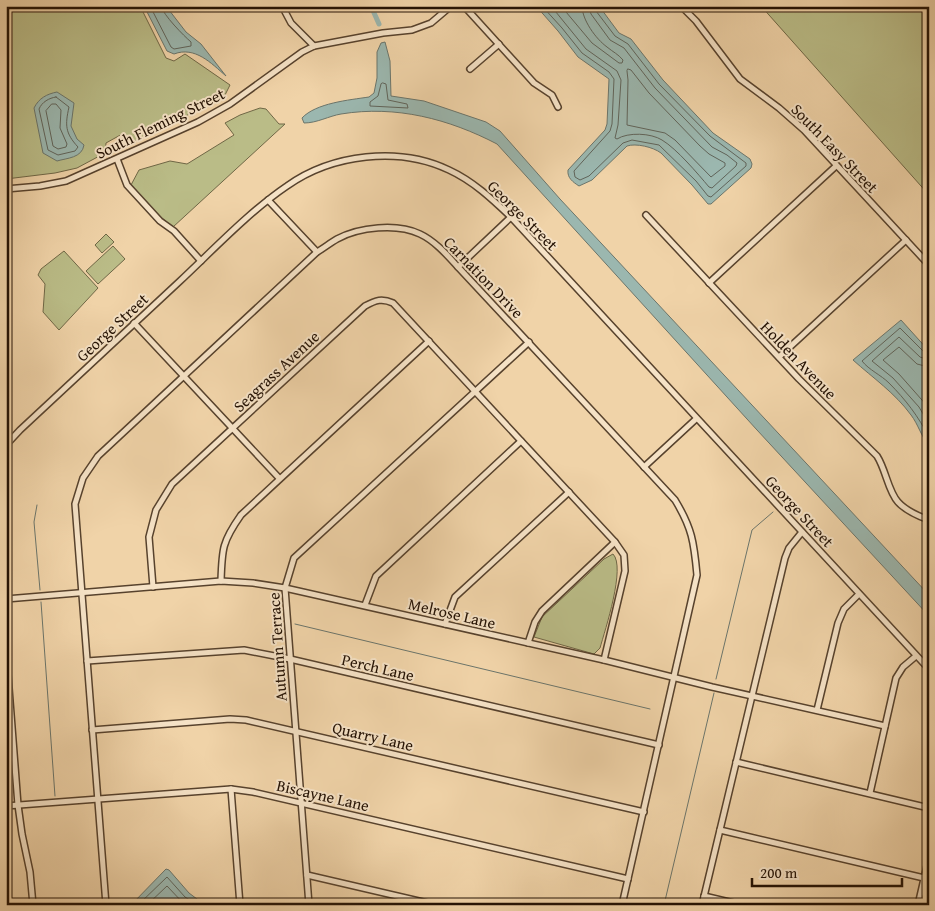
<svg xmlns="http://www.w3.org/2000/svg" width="935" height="911" font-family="'Gentium Book Plus',serif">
	<rect width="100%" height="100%" fill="#f0d3a8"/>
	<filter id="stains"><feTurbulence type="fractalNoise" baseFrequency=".004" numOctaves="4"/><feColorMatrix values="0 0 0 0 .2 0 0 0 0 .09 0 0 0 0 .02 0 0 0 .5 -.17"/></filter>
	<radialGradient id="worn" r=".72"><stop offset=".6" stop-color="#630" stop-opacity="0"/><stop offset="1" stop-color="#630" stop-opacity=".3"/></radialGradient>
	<g fill="#babc87" stroke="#6f6746">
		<path d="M7 6H140L166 58 174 61 185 54 230 85 224 97 129 144 124 133 106 143 105 153 77 168 55 173 6 179Z"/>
		<path d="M761 6H929V195Z"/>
		<path d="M260 108 266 109 279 124H285L173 227 157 214 131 185 139 170 170 161 187 164 234 135 225 123 240 115Z"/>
		<path d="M106 234 114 242 102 253 95 245Z"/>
		<path d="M113 246 125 259 98 284 86 271Z"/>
		<path d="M64 251 98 288 59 330 43 312 45 284 38 275 41 269Z"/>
		<path d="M613 554C626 567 605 630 600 648L594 654 534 637 542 617 604 559Z"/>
	</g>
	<g fill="#9bb7af" stroke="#6b756b">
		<path d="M144 6H164L169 10 186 32 201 44 226 76C211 63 195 46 174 54L167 51Z"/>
		<path d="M536 6H599L619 33 631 39 663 80 713 133 750 159 752 164 751 168 711 204H708L692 185 661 153C653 147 636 143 627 146L592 180 579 186C573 182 567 178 568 170L605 130 607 124 609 79 578 57 558 31Z"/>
		<path d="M385 42 390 61 391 96 424 101 486 122 500 131 560 199 929 595V616L757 430 497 144C449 119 396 105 341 114 329 116 317 123 304 123L302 118C316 103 349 100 369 97L374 93 377 78V52L381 43Z"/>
		<path d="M57 92 74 103 71 126 77 139 84 145C82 158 67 158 57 161L43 153 34 108C39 98 47 94 57 92Z"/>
		<path d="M901 320 929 351V446C921 436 918 424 911 415 895 393 873 378 853 360Z"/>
		<path d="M166 869 169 870 189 893 205 905H131Z"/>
	</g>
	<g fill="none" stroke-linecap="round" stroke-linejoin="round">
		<g stroke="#60645a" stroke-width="1">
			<path d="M150 6 171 47 174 49 191 46V42C184 36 163 15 161 6"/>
			<path d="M542 6 562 28 582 53 609 72 614 79 612 124 610 131 574 171 575 177 580 180 589 176 623 143 632 140 659 145 696 181 708 196 711 197 746 166V163L710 136 659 84 628 44 615 36 596 11 595 6"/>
			<path d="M551 6 586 49 617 71 621 80 618 125 615 138 617 139C628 132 651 133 662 140 677 149 698 174 709 187L712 188 736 166 737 163 727 155 712 147 655 88 624 48 610 40 591 14 589 6"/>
			<path d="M561 6 592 43 619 63H622L623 60C618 54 613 52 607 47 596 39 582 20 582 6"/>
			<path d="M628 69 631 70 649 93 700 146 709 154 725 163V166L711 177 675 140 665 133 627 125 628 80 627 71Z"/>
			<path d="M383 83 386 84 388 100 407 104 408 108 370 106V102L378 96 381 84Z"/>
			<path d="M56 97 69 107C65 125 65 133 78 147L75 151 58 155 48 150 39 109C42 102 49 98 56 97Z"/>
			<path d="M52 104H56L61 110 60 128 67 144 66 147 58 149 53 146 46 111Z"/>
			<path d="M929 353 924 352 900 328 862 361C869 370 881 375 889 383 906 400 918 416 929 437"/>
			<path d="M929 360 920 357 899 337 872 361 893 378 919 407 929 424"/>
			<path d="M929 367 917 364 899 347 883 360 899 374 929 408"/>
			<path d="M138 905 167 877 185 897 197 905"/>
			<path d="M147 905 167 886 185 905"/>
		</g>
		<g stroke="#6b756b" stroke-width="1">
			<path d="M37 505 34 522 40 590"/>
			<path d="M41 602 55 796"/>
			<path d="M295 624 650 709"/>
			<path d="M716 679 752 530 773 512"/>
			<path d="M664 905 714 693"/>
		</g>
		<path stroke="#9bb7af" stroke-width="5" d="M371 6 379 24"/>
		<defs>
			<g id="minor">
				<path d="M282 6 291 23 314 46"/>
				<path d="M464 6 534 83 552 95 558 107"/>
				<path d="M681 6 696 21 740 79 779 108 804 130 929 265"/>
				<path d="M470 69 499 44"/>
				<path d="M117 159 127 185 160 221 174 231 201 261"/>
				<path d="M6 189 40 186 66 181 198 122 230 104 302 52 314 46 383 33 412 30 431 23 451 6"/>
				<path d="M268 200 317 252"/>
				<path d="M646 215 799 379 877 456C886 470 888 491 898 502 906 511 918 516 929 520"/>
				<path d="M458 267 511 217"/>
				<path d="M709 283 836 166"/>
				<path d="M134 323 279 478"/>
				<path d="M779 357 906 240"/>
				<path d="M6 445 20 430C73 381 126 331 180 281 213 250 250 211 287 186 332 154 399 146 449 170 473 181 492 199 511 217L929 669"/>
				<path d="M644 467 696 419"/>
				<path d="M221 581C222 549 222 542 241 515L429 341"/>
				<path d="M153 587 149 537 156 510 172 484 365 306C376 300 382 298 393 303L615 542 624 555 625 571 604 660"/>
				<path d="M6 599 221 581 253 583 285 588 604 660 712 687 885 726"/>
				<path d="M365 605 376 576 521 441"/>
				<path d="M445 624 455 597 569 492"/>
				<path d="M528 643 535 622 542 611 615 542"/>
				<path d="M6 649 18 805 22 834 30 872 33 905"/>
				<path d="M87 661 244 650 290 659 659 745"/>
				<path d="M817 710 838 623 844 609 859 594"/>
				<path d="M92 730 230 719 246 720 644 812"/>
				<path d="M736 762 929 808"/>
				<path d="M231 789 240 905"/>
				<path d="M870 793 896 678 903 667 916 656"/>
				<path d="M6 806 231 789 253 792 628 879"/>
				<path d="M720 830 924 878"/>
				<path d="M307 875 436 905"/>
				<path d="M704 896 742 905"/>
				<path d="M106 905 75 504 83 478 98 456 317 252C324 248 330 243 337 239 359 227 397 223 420 234 435 241 447 255 458 267L675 500C692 528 694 542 697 575L622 905"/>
				<path d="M309 905 285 588 294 558 529 342"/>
				<path d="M702 905 785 558 789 548 802 532"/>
				<path d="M918 905 929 857"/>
			</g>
		</defs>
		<use href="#minor" stroke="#57422d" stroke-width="8"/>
		<use href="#minor" stroke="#f5e2c6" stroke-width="5"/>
	</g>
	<g text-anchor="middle" stroke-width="4" stroke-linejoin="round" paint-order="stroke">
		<g font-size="16" fill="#241204" stroke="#f5e2c6">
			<text transform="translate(160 123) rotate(-26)" y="6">South Fleming Street</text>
			<text transform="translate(835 148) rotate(46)" y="6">South Easy Street</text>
			<text transform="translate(523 215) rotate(45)" y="6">George Street</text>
			<text transform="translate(484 277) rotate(46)" y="6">Carnation Drive</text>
			<text transform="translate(112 327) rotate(-43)" y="6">George Street</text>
			<text transform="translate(799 360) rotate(46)" y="6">Holden Avenue</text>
			<text transform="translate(276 371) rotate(-43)" y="6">Seagrass Avenue</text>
			<text transform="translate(800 511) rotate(47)" y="6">George Street</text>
			<text transform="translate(452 613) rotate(13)" y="6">Melrose Lane</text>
			<text transform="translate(277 647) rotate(-94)" y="6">Autumn Terrace</text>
			<text transform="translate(378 667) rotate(13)" y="6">Perch Lane</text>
			<text transform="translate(373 736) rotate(13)" y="6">Quarry Lane</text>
			<text transform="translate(323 795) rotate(13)" y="6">Biscayne Lane</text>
		</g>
	</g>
	<rect width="935" height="911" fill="none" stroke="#f0d3a8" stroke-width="25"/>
	<rect x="8" y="8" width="920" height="896" fill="none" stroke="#241204" stroke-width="2.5"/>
	<rect x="12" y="12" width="910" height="886" fill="none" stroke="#241204"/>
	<path d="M752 878v8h150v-8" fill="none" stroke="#241204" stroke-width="2.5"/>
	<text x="760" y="878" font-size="15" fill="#241204" stroke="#f5e2c6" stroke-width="4" paint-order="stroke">200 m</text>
	<rect width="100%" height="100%" filter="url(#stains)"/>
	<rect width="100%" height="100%" fill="url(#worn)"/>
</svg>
